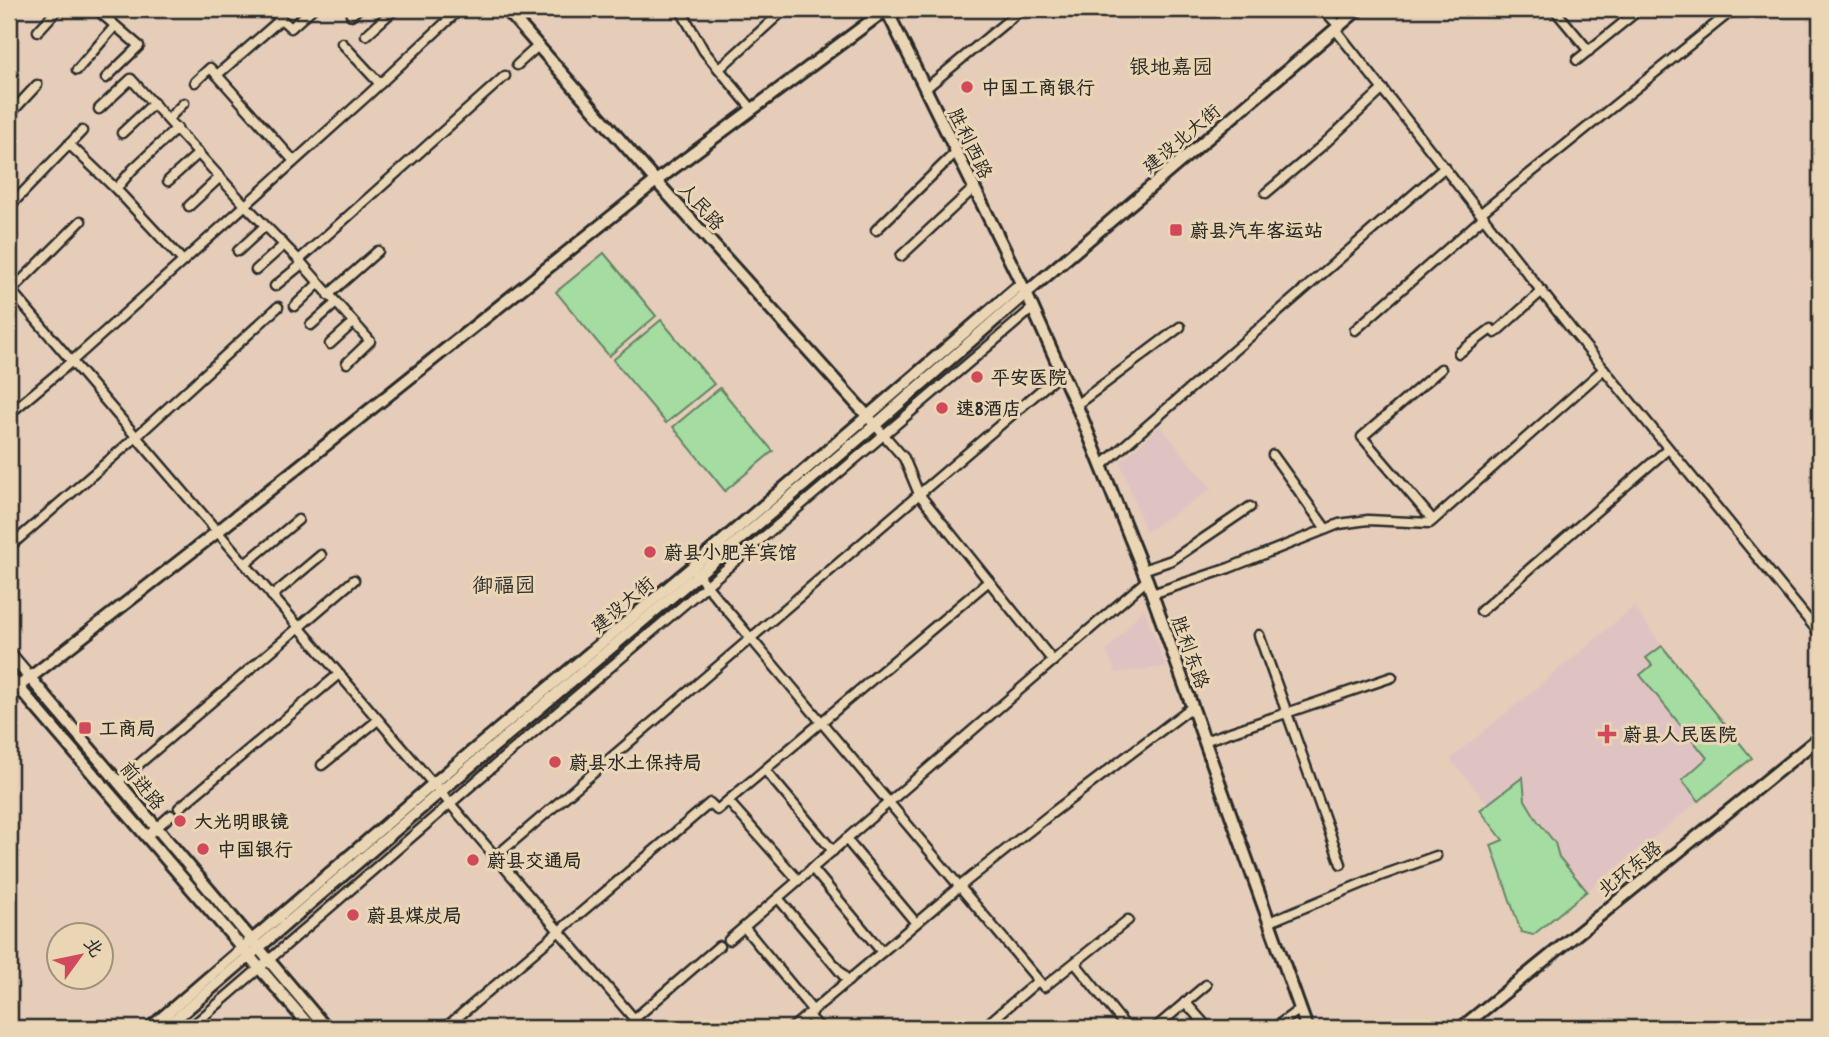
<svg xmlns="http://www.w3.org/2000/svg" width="1829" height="1037" font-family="'Patrick Hand','LXGW WenKai TC',sans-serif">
	<rect width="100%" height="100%" fill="#e5cdba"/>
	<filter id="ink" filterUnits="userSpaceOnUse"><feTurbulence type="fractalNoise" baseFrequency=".0143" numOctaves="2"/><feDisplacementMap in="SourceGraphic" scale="14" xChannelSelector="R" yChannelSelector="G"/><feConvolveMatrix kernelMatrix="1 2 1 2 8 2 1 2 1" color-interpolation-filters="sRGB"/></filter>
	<g filter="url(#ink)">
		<g fill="#dfc3c2">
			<path d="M1160 426 1212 489 1146 532 1120 462Z"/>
			<path d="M1634 606 1662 646 1752 758 1587 891 1559 857 1555 843 1537 820 1525 800 1523 778 1488 804 1450 759 1591 643Z"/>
			<path d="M1144 608 1166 667 1116 673 1106 652Z"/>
		</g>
		<g fill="#a4dca1" stroke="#688466" stroke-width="2">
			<path d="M604 253 656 316 609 356 556 292Z"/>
			<path d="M661 320 714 384 666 423 613 360Z"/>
			<path d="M720 388 773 451 725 491 673 427Z"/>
			<path d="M1662 646 1752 758 1699 801 1682 780 1707 758 1640 675 1652 665 1646 658Z"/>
			<path d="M1523 777 1525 800 1537 820 1555 843 1559 857 1587 891 1533 935 1521 932 1491 845 1503 840 1480 810Z"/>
		</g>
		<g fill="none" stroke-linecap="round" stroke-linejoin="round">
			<defs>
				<g id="street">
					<path d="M96 9 139 46 106 78"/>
					<path d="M270 9 291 28 312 9"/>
					<path d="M680 9 704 51 752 109"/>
					<path d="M1323 9 1339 26"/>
					<path d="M1554 9 1589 51"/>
					<path d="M351 15 358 9"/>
					<path d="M1335 29 1572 330 1820 634"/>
					<path d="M38 31 58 9"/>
					<path d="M366 35 395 9"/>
					<path d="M342 43 380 84"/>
					<path d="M1577 60 1640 9"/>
					<path d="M517 65 538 46"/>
					<path d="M719 69 785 9"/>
					<path d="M77 70 115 26"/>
					<path d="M217 75 294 161"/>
					<path d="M195 82 210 68 217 75 281 19"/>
					<path d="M925 89 1022 9"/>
					<path d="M99 109 131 79 245 205 299 260 370 341 347 363"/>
					<path d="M9 115 37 85"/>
					<path d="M168 119 184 103"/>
					<path d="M122 133 154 103"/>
					<path d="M69 144 116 189 183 261"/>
					<path d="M168 181 199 153"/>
					<path d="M116 189 133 169 177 128"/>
					<path d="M1266 193 1323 145 1383 89"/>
					<path d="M189 206 220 177"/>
					<path d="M9 207 82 131"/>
					<path d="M1481 213 1734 9"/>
					<path d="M876 230 956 152"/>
					<path d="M238 251 265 226"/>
					<path d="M901 256 974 188"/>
					<path d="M299 260 505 76"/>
					<path d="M256 270 284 245"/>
					<path d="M275 286 302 264"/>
					<path d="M9 288 642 1028"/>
					<path d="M11 291 81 221"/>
					<path d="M328 295 378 251"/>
					<path d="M295 306 319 283"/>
					<path d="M311 325 336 303"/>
					<path d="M1355 330 1484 217"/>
					<path d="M330 344 353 323"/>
					<path d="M1459 353 1491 329 1495 333 1542 291"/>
					<path d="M1076 405 1180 327"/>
					<path d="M9 414 71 362 368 95 460 9"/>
					<path d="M875 425 904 458 919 494 1053 661"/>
					<path d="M1273 455 1326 529"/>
					<path d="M1101 466 1445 167"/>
					<path d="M1433 520 1362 437 1441 369"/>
					<path d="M9 547 136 437 278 307"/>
					<path d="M245 564 298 520"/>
					<path d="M1143 570 1172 560 1250 507"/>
					<path d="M696 573 1044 987 1128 920"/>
					<path d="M1152 594 1229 568 1339 524 1368 520 1430 523 1604 369"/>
					<path d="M272 596 321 555"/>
					<path d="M1481 611 1668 449"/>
					<path d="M1259 635 1341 864"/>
					<path d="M1204 741 1392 677"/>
					<path d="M322 765 378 720"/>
					<path d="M765 770 833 851"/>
					<path d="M118 782 354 580"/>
					<path d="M728 801 798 880"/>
					<path d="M179 808 339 674"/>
					<path d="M146 837 171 815"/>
					<path d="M846 839 916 923"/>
					<path d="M495 857 1062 372"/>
					<path d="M812 868 882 952"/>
					<path d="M778 898 848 981"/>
					<path d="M1269 922 1380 876 1436 856"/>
					<path d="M744 927 813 1011"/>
					<path d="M729 940 1147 580"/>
					<path d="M1075 963 1127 1028"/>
					<path d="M1185 1002 1208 1028"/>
					<path d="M808 1015 820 1028"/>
					<path d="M634 1019 719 946"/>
					<path d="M190 1028 489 770 1033 308"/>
					<path d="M445 1028 710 803 717 810 989 581"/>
					<path d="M792 1028 959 887 1052 813 1192 707"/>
					<path d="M983 1028 1038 981"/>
					<path d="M1155 1028 1206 985"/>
					<path d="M1274 1028 1300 1009"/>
				</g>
				<g id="secondary">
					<path d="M506 9 656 181 871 420"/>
					<path d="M886 9 1026 293 1082 418 1147 580 1307 1028"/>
					<path d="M9 653 326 1028"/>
					<path d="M9 676 311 1028"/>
					<path d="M9 694 217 532 656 181 887 9"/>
					<path d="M150 1028 433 784 691 568 1021 284"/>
					<path d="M165 1028 440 792 866 433 1011 306 1359 9"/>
					<path d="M1461 1028 1820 737"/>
				</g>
			</defs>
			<use href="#street" stroke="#2b2b2b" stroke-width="13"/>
			<use href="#secondary" stroke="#2b2b2b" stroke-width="16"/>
			<use href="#street" stroke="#ead6b4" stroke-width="8"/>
			<use href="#secondary" stroke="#ead6b4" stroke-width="10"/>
		</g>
	</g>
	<g fill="#d1495b" stroke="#ead6b4" stroke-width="2.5">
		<circle cx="967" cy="87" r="7"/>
		<rect x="1169" y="223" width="14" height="14" rx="3.5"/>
		<circle cx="977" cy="377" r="7"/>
		<circle cx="942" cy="408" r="7"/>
		<circle cx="650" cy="552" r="7"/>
		<rect x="78" y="721" width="14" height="14" rx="3.5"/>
		<path d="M1603.5 723.5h7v7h7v7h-7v7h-7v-7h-7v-7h7z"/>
		<circle cx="555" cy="762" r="7"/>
		<circle cx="180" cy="821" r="7"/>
		<circle cx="203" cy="849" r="7"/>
		<circle cx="473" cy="860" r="7"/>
		<circle cx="353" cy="915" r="7"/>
	</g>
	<g text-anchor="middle" stroke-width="6" stroke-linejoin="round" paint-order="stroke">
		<g font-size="19" font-weight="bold" fill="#2b2b2b" stroke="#ead6b4" text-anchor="start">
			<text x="981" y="94">中国工商银行</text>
			<text x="1190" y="237">蔚县汽车客运站</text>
			<text x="991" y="384">平安医院</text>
			<text x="956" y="415">速8酒店</text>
			<text x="664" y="559">蔚县小肥羊宾馆</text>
			<text x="99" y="735">工商局</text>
			<text x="1623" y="741">蔚县人民医院</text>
			<text x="569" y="769">蔚县水土保持局</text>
			<text x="194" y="828">大光明眼镜</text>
			<text x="217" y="856">中国银行</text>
			<text x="487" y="867">蔚县交通局</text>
			<text x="367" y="922">蔚县煤炭局</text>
		</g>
		<g font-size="19" fill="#2b2b2b" stroke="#ead6b4">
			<text transform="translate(1181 138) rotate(-40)" y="7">建设北大街</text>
			<text transform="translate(971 143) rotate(64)" y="7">胜利西路</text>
			<text transform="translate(702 206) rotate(48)" y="7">人民路</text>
			<text transform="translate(622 604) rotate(-40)" y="7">建设大街</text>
			<text transform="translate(1191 652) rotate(70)" y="7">胜利东路</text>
			<text transform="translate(143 785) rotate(50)" y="7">前进路</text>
			<text transform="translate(1629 868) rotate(-39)" y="7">北环东路</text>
		</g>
		<g font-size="21" fill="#2b2b2b" stroke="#ead6b4">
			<text x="1171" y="74">银地嘉园</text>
			<text x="504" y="592">御福园</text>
		</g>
	</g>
	<rect width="1829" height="1037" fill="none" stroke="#ead6b4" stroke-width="35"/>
	<rect x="18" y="18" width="1794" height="1002" fill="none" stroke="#2b2b2b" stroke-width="2.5" filter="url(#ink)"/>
	<g transform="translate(80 956) rotate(57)"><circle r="33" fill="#ead6b4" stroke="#9e927d" stroke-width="2"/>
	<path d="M0-5L12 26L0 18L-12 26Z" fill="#d1495b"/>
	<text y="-10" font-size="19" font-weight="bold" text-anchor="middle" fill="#2b2b2b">北</text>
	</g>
</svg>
